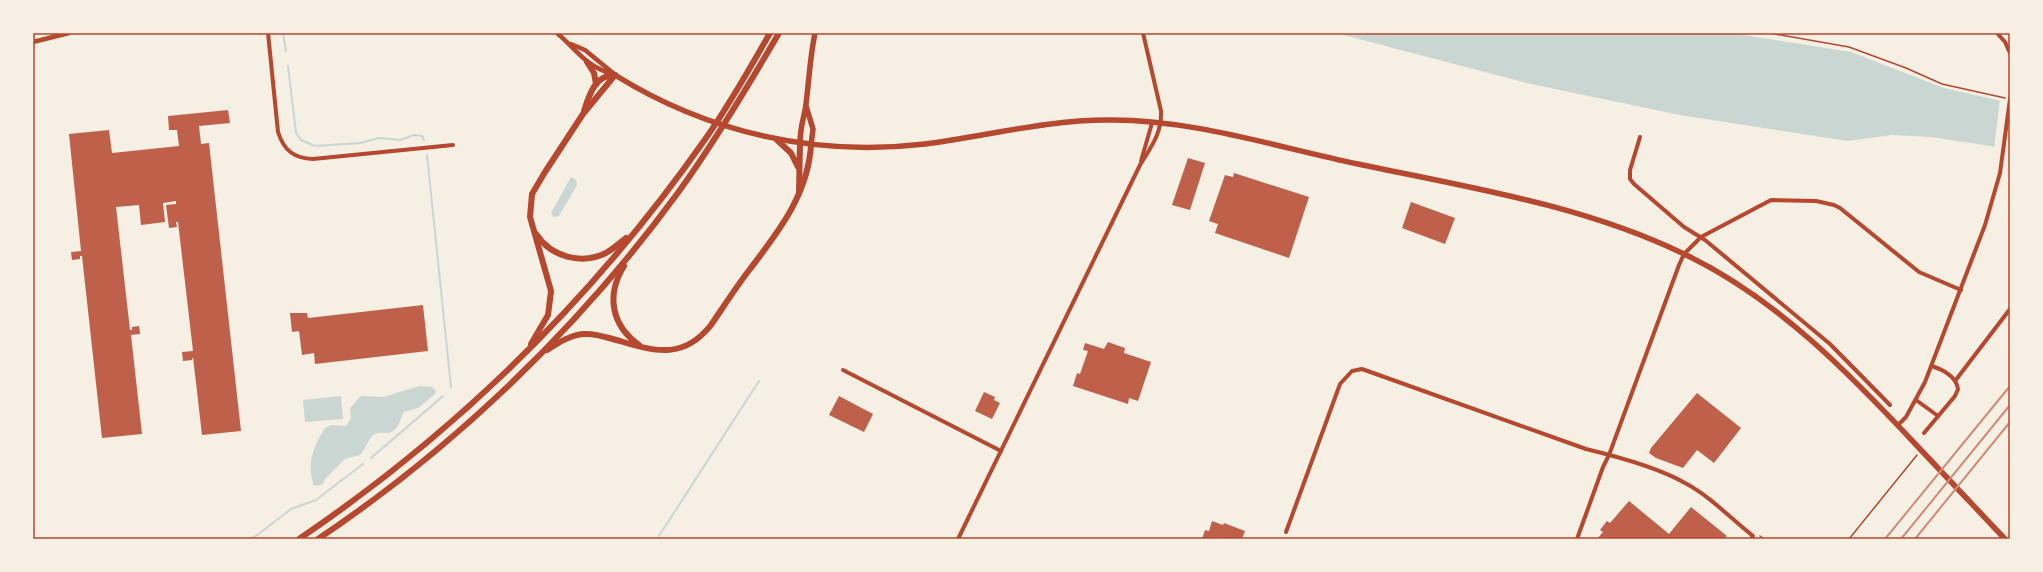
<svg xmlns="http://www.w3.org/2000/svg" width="2043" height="572" font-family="'Alegreya Sans',sans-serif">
	<rect width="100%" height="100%" fill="#f6efe4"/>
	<g fill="#c9d6d2">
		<path d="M1336 33H1731L1851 52 1944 88 2010 103V149L1931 137 1892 135 1848 141 1680 115 1531 84Z"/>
		<path d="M571 177 576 180 577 185C571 196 565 205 559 216L554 217 551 213Z"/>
		<path d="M420 386 432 387 436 391 435 394 418 408 404 412C400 418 400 426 393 431 387 435 378 430 372 436 368 441 365 449 360 455L345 459 325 479 323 484 314 486C307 463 312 449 325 428L332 425 346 426 351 418 350 408 361 396 383 397Z"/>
		<path d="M341 396 343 419 305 422 303 400Z"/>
	</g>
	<path fill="#f6efe4" d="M2000 99 2010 101V151L1994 149Z"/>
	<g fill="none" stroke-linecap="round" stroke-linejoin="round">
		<g stroke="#c9d6d2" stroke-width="2">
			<path d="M283 33 286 51"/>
			<path d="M288 66 296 133 301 140 315 146 360 143 379 138 400 140 414 135 422 136 424 140"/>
			<path d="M427 155 451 387"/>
			<path d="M371 458 443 396"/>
			<path d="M247 539 256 536 291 509 316 500 363 464"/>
			<path d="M657 539 759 381"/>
		</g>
	</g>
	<g fill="#bf614a">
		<path d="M228 110 230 123 199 126 201 144 209 143 241 431 202 435 193 357 192 360 183 361 182 352 193 351 178 222H176L177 227 169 228 166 205 176 204V201L163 203 165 222 141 225 139 205 116 207 130 330H132V327L139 326 140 334 131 335 142 434 102 438 82 256H80V259L72 260 71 252 81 251 69 134 109 130 112 153 179 146 177 130H169L168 116Z"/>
		<path d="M1188 158 1205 163 1190 210 1172 205Z"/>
		<path d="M1234 173 1309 197 1289 258 1215 233 1218 224 1209 221 1225 175 1233 177Z"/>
		<path d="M1411 202 1455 218 1445 244 1402 228Z"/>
		<path d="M423 305 428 351 315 364 314 353 302 355 299 331 292 332 290 313H307L308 318Z"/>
		<path d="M1108 342 1125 348 1124 353 1151 362 1138 401 1129 398 1128 404 1073 386 1077 373 1080 374 1088 351 1083 350 1085 343 1104 349Z"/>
		<path d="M984 392 995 397 994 400 1000 403 992 419 975 411Z"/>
		<path d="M1697 393 1741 428 1714 463 1697 450 1683 468 1656 458 1649 453 1651 448Z"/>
		<path d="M839 396 873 414 864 432 829 415Z"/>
		<path d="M1629 501 1669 534 1691 507 1727 536 1724 539H1597L1603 532 1600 530 1607 521 1610 523Z"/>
		<path d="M1212 521 1223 525 1224 523 1245 531 1242 539H1202L1205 530 1209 531Z"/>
	</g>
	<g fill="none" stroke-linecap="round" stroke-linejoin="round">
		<g stroke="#b5482f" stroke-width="1.5">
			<path d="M1769 33 1849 47 1906 68 1942 84 2005 98"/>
			<path d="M1760 536 1764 539"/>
			<path d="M1849 539 1917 455"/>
		</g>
		<g stroke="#b5482f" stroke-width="4">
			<path d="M268 33 278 132C284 151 294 158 313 159L453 145"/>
			<path d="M1997 33 2005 42 2010 53"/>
			<path d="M1640 137 1630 170V179L1634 184 1684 227 1705 240 1830 344 1890 405"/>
			<path d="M1141 161 1152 123"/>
			<path d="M843 370 1001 451"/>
			<path d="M1955 381 2010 309"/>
			<path d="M1916 400 1938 416"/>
			<path d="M1898 425 1906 417 1925 382 1985 225 2000 173 2010 99"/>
			<path d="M1924 433 1955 396 1958 389C1956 376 1943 370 1932 366"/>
			<path d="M1286 532 1340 384 1352 371 1362 369 1586 449C1615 456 1659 468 1685 483 1710 496 1731 519 1753 536L1751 539"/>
			<path d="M958 539 1140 165C1151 147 1162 133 1161 111L1143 33"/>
			<path d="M1577 539 1603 467 1609 455 1679 265 1684 254 1701 237 1771 200 1816 201 1834 205 1840 208 1919 272 1961 290"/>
		</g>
		<g stroke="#b5482f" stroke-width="4.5">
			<path d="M557 33C578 51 584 65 612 74"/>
			<path d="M33 42 69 33"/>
			<path d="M571 44 585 50 613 73"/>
		</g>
		<g stroke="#b5482f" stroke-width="5.5">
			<path d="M615 75C708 133 816 157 925 144 986 136 1046 120 1108 120 1192 119 1276 147 1358 164 1467 187 1583 205 1684 254 1777 298 1851 375 1920 449 1948 479 1977 509 2005 539"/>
			<path d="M806 106 813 129 811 145"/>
			<path d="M800 143C800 126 804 119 806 104 809 80 810 57 815 33"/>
		</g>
		<g stroke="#b5482f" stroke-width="6">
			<path d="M587 62 594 73 596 84"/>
			<path d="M584 111C589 95 595 75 615 75"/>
			<path d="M777 140 791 153 798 167"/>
			<path d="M799 192 800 143"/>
			<path d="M536 234C551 257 581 265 606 253 613 249 620 243 626 238"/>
			<path d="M624 266C606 295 611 325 639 345"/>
			<path d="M531 344 548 315 551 291 530 217 532 194 545 172 583 114 615 75"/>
			<path d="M547 350C558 343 570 335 584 334 596 333 608 338 620 341 657 353 685 358 711 325 724 306 736 287 750 269 779 231 808 194 811 145"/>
			<path d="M299 539C458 431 596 295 706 138 730 104 750 68 770 33"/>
			<path d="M318 539C455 447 579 328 677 194 714 143 747 88 779 33"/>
		</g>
		<g stroke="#cf8b77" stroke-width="2">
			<path d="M1885 539 2010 386"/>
			<path d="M1901 539 2010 405"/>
			<path d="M1915 539 2010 422"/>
		</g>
	</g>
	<rect width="2043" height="572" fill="none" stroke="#f6efe4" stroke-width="68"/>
	<rect x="34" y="34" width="1975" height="504" fill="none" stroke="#b5482f" stroke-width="1.5"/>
</svg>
